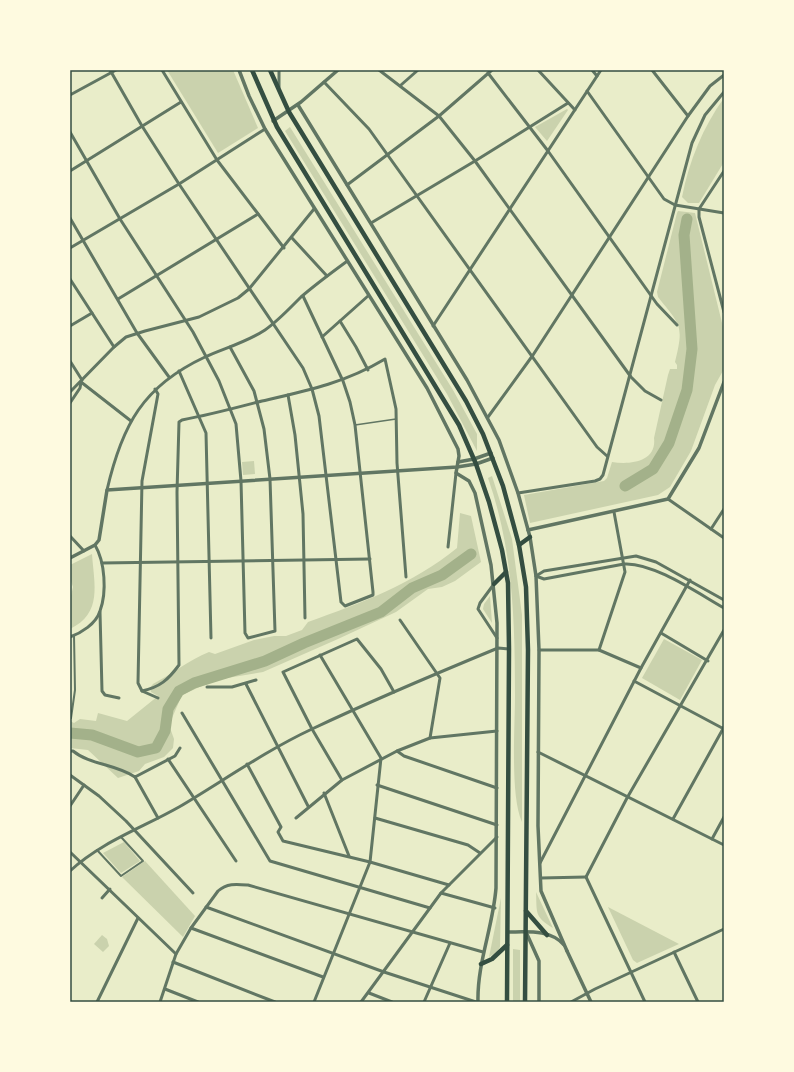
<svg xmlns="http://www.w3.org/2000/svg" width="794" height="1072" font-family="'Roboto Condensed',sans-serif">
	<rect width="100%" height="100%" fill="#e9edc9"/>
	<g fill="#cad2ad">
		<path d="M167 70H233L258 128 218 153Z"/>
		<path d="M724 98V162L699 203H688L682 197C689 161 703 127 724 98Z"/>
		<path d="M567 109 568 110 547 141 535 127Z"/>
		<path d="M290 127 453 390 477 434V451L447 394 285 131Z"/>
		<path d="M678 211 695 213 724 331V369L715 385 691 451 670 487 658 495 530 523 524 495 604 481 607 478 612 462C630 465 657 462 654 438L668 375 670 369H677V365L675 362C684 325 681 326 658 297L657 292 677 213Z"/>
		<path d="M254 461 255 474 243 475 242 462Z"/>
		<path d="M492 476 512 539 522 615V822C510 796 515 727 515 696 515 621 513 549 488 478Z"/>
		<path d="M460 513 471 516 481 562 455 581 442 587 428 589 396 612 338 639 263 672 215 680 182 695 169 725 174 739 173 748 164 757 145 764 139 771 118 778 88 750 70 748V721L74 723 80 719 96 721 98 713 127 721 158 696 151 692 150 688 153 684C172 674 189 660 209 652L215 654 254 640 274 636H286L302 630 308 622C361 603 413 584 457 548Z"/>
		<path d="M92 554C94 584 103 613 70 629V600L73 587 70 578V565Z"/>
		<path d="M490 596 492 623 483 609 484 604Z"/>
		<path d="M664 639 702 660 680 700 642 678Z"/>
		<path d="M124 842 140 861 121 873 103 853Z"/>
		<path d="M145 861 195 916 183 937 122 877Z"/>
		<path d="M536 892 553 928C534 917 537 912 536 892Z"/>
		<path d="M501 898 500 947 497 952 489 957Z"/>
		<path d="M608 907 679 944 637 963 633 960Z"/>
		<path d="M102 935 107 939 109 946 103 952 94 944Z"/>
		<path d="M513 949 520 950V1002H513Z"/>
	</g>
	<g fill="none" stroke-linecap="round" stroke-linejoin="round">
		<g stroke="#a3b18a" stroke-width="11">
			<path d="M625 486 653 469 669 443 687 390 692 349 684 235 687 219"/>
			<path d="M70 733 92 735 138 752 156 748 165 731 168 709 179 691 194 683 265 661 304 643 381 612 412 588 442 575 471 554"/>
		</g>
		<path stroke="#617663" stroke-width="1.5" d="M355 425 396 419"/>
		<g stroke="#617663" stroke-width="2">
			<path d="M71 718 75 690 74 635"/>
			<path d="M97 850 121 876 143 861 121 837"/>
		</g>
		<g stroke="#617663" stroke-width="3">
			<path d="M110 70 142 126 179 184 303 368 312 389 319 416 341 602 345 606 373 595V592L355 425 350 402 343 381 303 296"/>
			<path d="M162 70 217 160 284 248"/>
			<path d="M279 70V87"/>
			<path d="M379 70 439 116 475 161 631 377 645 391 661 400"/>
			<path d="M538 70 575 110"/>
			<path d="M592 70 597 76"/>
			<path d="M652 70 688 116"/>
			<path d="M488 73 548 151 657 304 677 325"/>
			<path d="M324 82 369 129 597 447 607 456"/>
			<path d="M401 85 418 70"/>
			<path d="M587 91 664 199 675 205 724 213"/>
			<path d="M70 95 116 70"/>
			<path d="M70 132 120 219 193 332 219 381 236 424 241 481 245 633 248 638 275 631 270 479 264 429 254 391 230 347"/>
			<path d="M70 171 181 102"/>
			<path d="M724 171 699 209V217L724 312"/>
			<path d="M347 185 439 116 492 70"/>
			<path d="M70 218 137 333 169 377"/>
			<path d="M371 223 475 161 568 103"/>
			<path d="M292 238 327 276"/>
			<path d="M70 248 179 184 265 129"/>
			<path d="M70 279 114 347"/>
			<path d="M118 299 258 214"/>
			<path d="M340 321 356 347 368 370"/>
			<path d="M70 326 92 313"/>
			<path d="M433 326 601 70"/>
			<path d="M322 337 368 296"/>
			<path d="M70 361 82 380"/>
			<path d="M179 371 206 433 211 638"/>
			<path d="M81 382 131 421"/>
			<path d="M155 389 158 394 142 481 138 683 142 691 158 698"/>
			<path d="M70 392 114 347 126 337 145 331 199 317 238 298 249 289 314 209"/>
			<path d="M288 395 295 435 303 514 305 618"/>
			<path d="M70 403 80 388 81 382"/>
			<path d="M488 417 533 355 688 116 710 86 724 75"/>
			<path d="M107 490C122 425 143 386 205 357 225 348 247 342 265 330 278 321 290 308 301 297 316 284 331 273 346 262"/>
			<path d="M518 493 595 481 600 479 603 475 692 143 705 115 724 92"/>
			<path d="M668 499 724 538"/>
			<path d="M711 529 724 509"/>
			<path d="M70 536 84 551"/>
			<path d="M448 547 456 473"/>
			<path d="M102 563 370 559"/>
			<path d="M536 576 544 571 636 556 656 562 724 600"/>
			<path d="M536 576 544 579 624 564C653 562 699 594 724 608"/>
			<path d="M494 584 480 603 478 609 497 638"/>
			<path d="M100 612 102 691 105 695 119 698"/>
			<path d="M400 620 440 678 430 738"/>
			<path d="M661 633 708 661"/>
			<path d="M70 637C81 633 96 624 100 611 107 592 105 562 95 545"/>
			<path d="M539 650H599L641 668"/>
			<path d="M599 650 625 572 614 512"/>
			<path d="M634 681 724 729"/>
			<path d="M246 684 308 806"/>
			<path d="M207 687H232L256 680"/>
			<path d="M142 691C160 687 168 680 179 665L177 492 179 422 182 420C209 415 235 408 262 401 306 391 345 383 385 359L396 409 397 463 406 577"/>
			<path d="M182 713 270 861 430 908"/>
			<path d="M70 751H73C90 765 116 764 135 777L175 756 180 748"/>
			<path d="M397 751 404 756 497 788"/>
			<path d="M538 752 724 845"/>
			<path d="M168 759 236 861"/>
			<path d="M247 764 281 827 278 832 283 841 370 862 449 885"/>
			<path d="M70 775 99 796 126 821 193 893"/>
			<path d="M135 777 158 818"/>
			<path d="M342 780 312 729 283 672 357 639 381 669 394 692"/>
			<path d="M377 785 497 825"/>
			<path d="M324 793 349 856"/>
			<path d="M70 806 84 785"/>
			<path d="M296 818 342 780 397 751 430 738 497 731"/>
			<path d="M375 818 468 845 480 853"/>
			<path d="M673 819 724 727"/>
			<path d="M712 839 724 817"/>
			<path d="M70 852 176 954"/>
			<path d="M540 863 641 668 690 580"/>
			<path d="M70 871C101 842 142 828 179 807 223 781 265 751 312 729 373 700 435 674 498 648L509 649"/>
			<path d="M586 877 627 798 724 630"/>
			<path d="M586 877 645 1002"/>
			<path d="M541 878 586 877"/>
			<path d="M441 893 495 908"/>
			<path d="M102 898 110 889"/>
			<path d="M206 907 384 972 476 1002"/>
			<path d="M191 928 323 977"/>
			<path d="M674 952 698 1002"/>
			<path d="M173 962 275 1002"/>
			<path d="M165 989 198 1002"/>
			<path d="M369 993 392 1002"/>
			<path d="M70 1001 71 1002"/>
			<path d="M97 1002 138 918"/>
			<path d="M160 1002 176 954 191 928 218 891C227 883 236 884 248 885L483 952"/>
			<path d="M314 1002 370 862 381 758 320 655"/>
			<path d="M361 1002 441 893 497 837"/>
			<path d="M424 1002 450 943"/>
			<path d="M571 1002 595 989 724 929"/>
		</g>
		<g stroke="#617663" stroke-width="3.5">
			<path d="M239 70 249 96 265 129 427 388 458 449 459 456 456 473 469 481 475 493 491 565 497 623 496 888C493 927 477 963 478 1002"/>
			<path d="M298 105 467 380 499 440 518 493 530 537 536 576 539 650 538 826 541 891 567 951"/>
			<path d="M273 121 301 102 338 70"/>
			<path d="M458 462 474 459 491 453"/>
			<path d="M528 530 668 499 699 448 724 382"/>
			<path d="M70 558 95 545 99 540 107 490 457 467 476 464 493 458"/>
			<path d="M508 932C526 932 551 929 564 945"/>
			<path d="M526 932 539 961V1002"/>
			<path d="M567 951 591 1002"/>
		</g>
		<g stroke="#344e41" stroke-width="4.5">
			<path d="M252 70 277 127 459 425 476 464 489 502 502 550 508 583 509 649 507 1002"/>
			<path d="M270 70 289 112 466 401 483 434 503 486 519 545 526 587 528 650 525 1002"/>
			<path d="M519 545 530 537"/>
			<path d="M494 584 506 572"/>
			<path d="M526 911 547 935"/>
			<path d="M481 964 492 959 507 945"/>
		</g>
	</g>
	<rect width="794" height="1072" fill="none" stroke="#fefae0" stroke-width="142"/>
	<rect x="71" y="71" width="652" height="930" fill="none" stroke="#344e41" stroke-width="1.5"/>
</svg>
